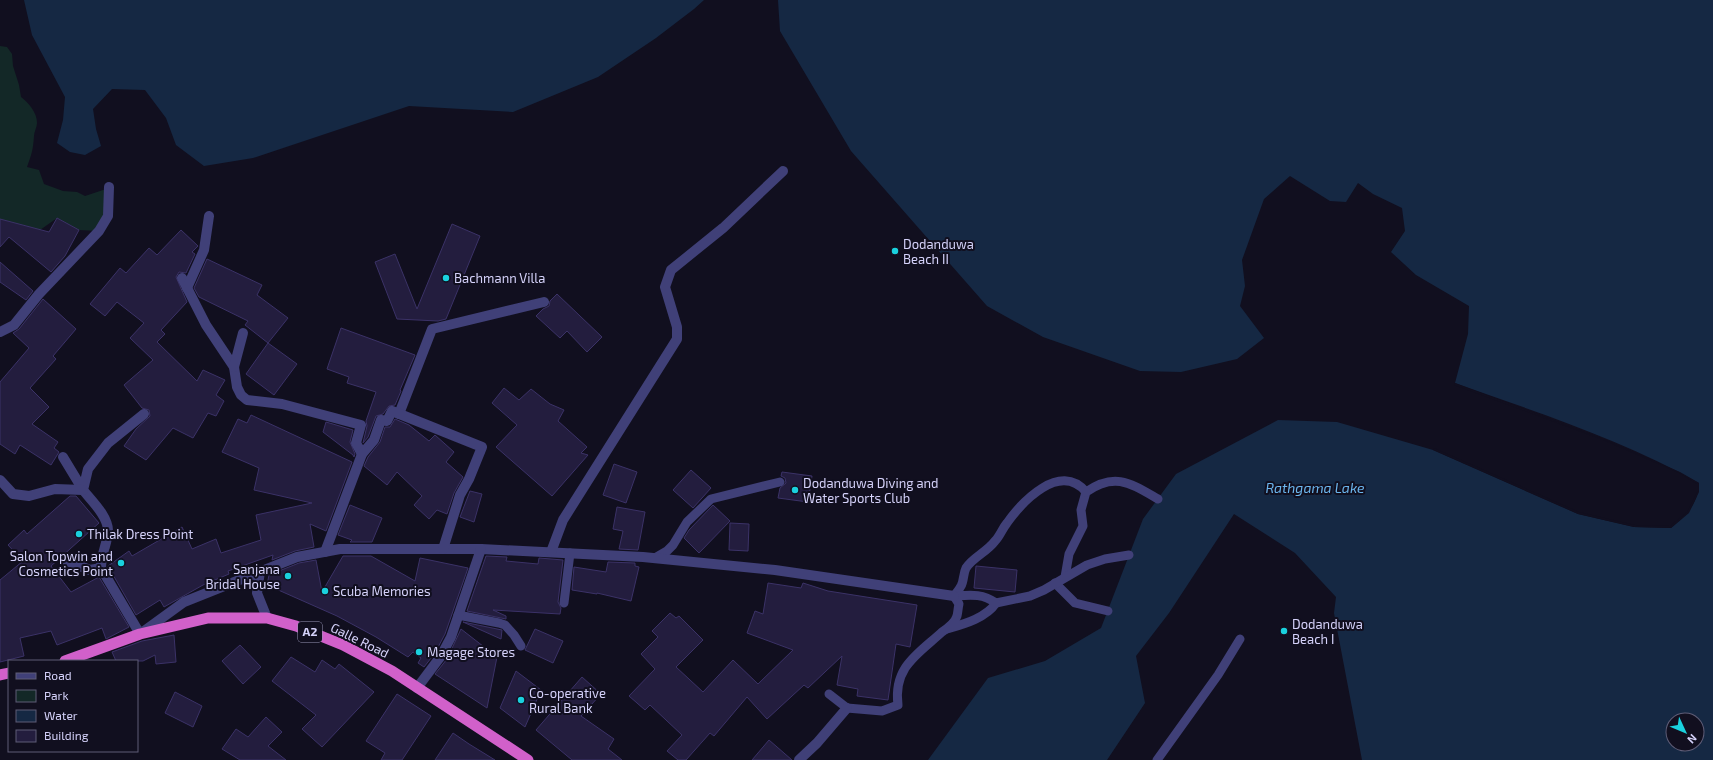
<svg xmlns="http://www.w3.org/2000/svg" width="1713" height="760" font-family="'Exo 2',sans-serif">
	<rect width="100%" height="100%" fill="#110f1f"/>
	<path fill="#132827" d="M0 46 7 47 12 54 13 66 19 85 21 97C29 103 37 113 37 123 37 127 34 132 34 136 33 150 32 153 27 167L39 170 44 184 63 191 77 192 85 196 106 189 109 198 99 231 79 230 57 218 40 230 0 221Z"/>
	<g fill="#152843" fill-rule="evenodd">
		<path d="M24 0H704L694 9 656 38 598 77 513 112 409 106 253 158 204 166 176 145 166 118 145 90 112 89 93 109 96 129 101 146 85 155 70 152 57 143 63 120 65 97 32 35Z"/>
		<path d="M778 0H1713V760H1362L1334 613 1336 597 1295 553 1234 514 1169 613 1136 656 1145 703 1107 760H928L988 678 1045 661 1101 628 1143 519 1176 474 1278 420 1337 422 1433 450 1578 514 1634 527 1671 528C1687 515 1698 504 1699 483 1624 440 1536 412 1455 383L1468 334 1469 306 1416 275 1391 252 1405 231 1402 208 1373 194 1358 183 1346 202 1330 201 1290 176 1264 199 1242 260 1245 286 1240 306 1264 338 1237 359 1181 372 1140 371 1043 337 987 306 851 151 780 31ZM1673 720H1697V744H1673Z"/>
	</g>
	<path fill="#110f1f" d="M1455 383 1603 439 1680 472 1699 483V492L1689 513 1671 528 1634 527 1578 514 1433 450 1434 448 1579 512 1635 525 1670 526 1687 512 1697 492V484L1679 473 1603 440 1454 385Z"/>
	<g fill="#231d3e" stroke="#3b3267">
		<path d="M57 218 79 230 65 256 51 272 9 237 0 247V219L49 232Z"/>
		<path d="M452 224 480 236 446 319 438 321 397 319 375 262 395 254 417 309Z"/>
		<path d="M181 230 198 246 192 252 195 254 186 273 179 272 176 277 187 302 161 330 165 334 157 342 197 381 203 370 225 380 216 395 224 401 216 416 208 413 193 438 173 428 146 460 124 446 136 429 150 416 149 410 142 408 124 385 153 360 130 338 144 323 117 302 105 316 90 304 120 268 126 273 149 248 157 255Z"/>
		<path d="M207 259 262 285 257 295 288 318 268 343 245 325 248 321 199 297 194 288Z"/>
		<path d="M0 262 33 291 26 300 0 282Z"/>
		<path d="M557 294 602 337 587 352 567 331 560 338 536 316 543 309 549 306 550 301Z"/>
		<path d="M43 299 76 329 53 356 56 359 30 388 49 407 32 424 58 442 54 448 59 452 51 465 20 445 15 454 0 444V382L29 348 13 333 19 329Z"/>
		<path d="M341 328 415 355 400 390 401 391 395 405 389 406 383 414 376 416 368 437 363 443 367 426 366 421 376 392 347 383 349 377 327 369Z"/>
		<path d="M268 343 297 364 274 395 246 374Z"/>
		<path d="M504 388 519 400 531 389 550 404 564 410 558 421 587 447 581 453 588 455 552 496 496 447 517 425 492 403Z"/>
		<path d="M251 415 352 462 326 531 310 524 314 547 295 551 272 560 273 555 228 571 229 574 203 585 164 607 160 600 136 615 108 566 129 551 132 556 182 527 192 549 216 539 221 553 261 540 256 515 312 503 254 490 259 468 222 452 238 419 247 423Z"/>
		<path d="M395 419 409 425 429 441 435 435 454 452 446 462 463 477 454 493 447 514 437 510 429 519 414 505 422 496 397 472 387 485 364 466 368 457 380 442 385 427H390Z"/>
		<path d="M326 422 353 430 350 442 355 454 354 457 353 455 323 432Z"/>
		<path d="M614 464 637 472 626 503 603 495Z"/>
		<path d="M691 470 711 488 693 508 673 490Z"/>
		<path d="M782 472 812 476 808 502 778 498 780 488 786 483 785 478 781 476Z"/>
		<path d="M470 491 482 494 474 522 460 517Z"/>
		<path d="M70 496H76L99 523 51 566 71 592 99 577 129 627 106 639 102 628 57 645 51 631 20 638 24 656 0 662V580L23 561 8 545 24 530 27 534Z"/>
		<path d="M350 505 382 518 372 542H350L352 540 338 535Z"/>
		<path d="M713 505 730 521 699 553 684 538 689 530Z"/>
		<path d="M617 507 645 512 638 550 619 549 623 531 613 529Z"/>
		<path d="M730 523 749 524 748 551 729 550Z"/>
		<path d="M343 556H371L415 581 420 558 468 568 445 634 435 653 424 667 418 663 421 658 413 652 408 657 376 637 337 616 267 585 269 575 299 563 316 560 322 592Z"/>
		<path d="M486 556 507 557 506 561 538 564 539 558 563 560 558 602 561 608 560 614 493 610 506 616V619L467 611Z"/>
		<path d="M608 562 635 563V566L639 567 631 601 597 593V594L572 590 574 567 606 572Z"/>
		<path d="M976 566 1017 570 1015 592 974 588Z"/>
		<path d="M768 583 801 588 803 583 828 591 917 605 910 647 896 644 888 700 857 696 858 689 837 685 842 656 808 688 804 685 767 719 747 697 714 736 710 733 686 760H678L667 751 682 735 650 705 645 710 629 696 655 669 641 654 658 637 652 631 670 613 676 618 679 616 703 640 676 667 703 692 733 660 758 684 793 650 747 633 755 611 763 614Z"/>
		<path d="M463 622 502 630 501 639Z"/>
		<path d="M461 629 497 657 487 708 435 674 447 659Z"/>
		<path d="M535 629 563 641 553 663 525 650Z"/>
		<path d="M174 635 176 662 156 664 155 655 143 661H116L112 652 142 641Z"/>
		<path d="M240 645 261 667 243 684 222 661Z"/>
		<path d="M291 657 315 672 322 660 335 669 339 664 374 692 322 747 302 729 316 715 272 681Z"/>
		<path d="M516 671 541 690 525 727 500 708Z"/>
		<path d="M582 677 601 694 581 716 614 739 608 749 622 760H572L536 730Z"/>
		<path d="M175 692 202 706 193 727 165 713Z"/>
		<path d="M397 694 431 716 402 760H381L385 753 366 741Z"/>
		<path d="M266 717 282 732 268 746 286 760H240L222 749 236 729 248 737Z"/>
		<path d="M453 733 469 744 495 760H435Z"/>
		<path d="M769 740 792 760H752Z"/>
	</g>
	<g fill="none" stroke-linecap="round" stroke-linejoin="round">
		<g stroke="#404078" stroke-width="9">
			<path d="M655 558 667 551 673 545 687 522 711 499 780 482"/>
			<path d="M1065 577 1069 554 1083 526 1081 510 1086 492C1115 472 1130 483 1158 499"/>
			<path d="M1055 583 1075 603 1108 611"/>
			<path d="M954 596C956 593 959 590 961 586 964 581 963 574 966 568 973 557 987 552 995 541 1000 536 1002 529 1007 523 1022 502 1060 461 1086 492"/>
			<path d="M564 603 570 553"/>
			<path d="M996 603 1030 596 1044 590 1087 565 1105 559 1129 555"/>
			<path d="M458 615 499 623 505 625 514 635 521 646"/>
			<path d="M947 629C964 624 986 618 996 603 982 593 970 595 954 596"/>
			<path d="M829 694 847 708 882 711 898 705C893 667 918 654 942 632 948 628 955 623 957 616 958 612 958 608 959 604L954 596"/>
			<path d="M1157 760 1218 675 1240 639"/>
		</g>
		<g stroke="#404078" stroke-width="10">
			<path d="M182 278 206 325 234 367 237 387 241 395 247 400 282 404 361 425 356 443 362 454"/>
			<path d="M187 288 204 250 209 216"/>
			<path d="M0 332 14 325 39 294 99 231 108 216 109 187"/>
			<path d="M234 367 243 333"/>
			<path d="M144 414 108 443 88 469 83 490C91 500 109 517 108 532 107 544 101 555 101 568L140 634 184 602 297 557 340 549H481L643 557 775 570 954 596"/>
			<path d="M399 414 432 329 544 302"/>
			<path d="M63 457 83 490"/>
			<path d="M0 480 13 494 29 496 55 489 83 490"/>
			<path d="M325 552 362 454 374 440 381 420 387 421 392 411 482 447 469 479 460 495 443 549"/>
			<path d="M551 552 563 520 677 339V327L665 287 671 270 723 228 783 171"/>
			<path d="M65 560 90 570 101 568"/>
			<path d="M260 571 257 593 267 618"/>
			<path d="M417 688 441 656 451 637 481 549"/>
			<path d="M799 760 817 743 847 708"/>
		</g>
		<g stroke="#d160ca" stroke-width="11">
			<path d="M65 661 140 634 208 618H267L296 626 343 645 392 671 528 760"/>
			<path d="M0 675 9 673"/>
		</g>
	</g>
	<g fill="#1ad1de" stroke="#110f1f" stroke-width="1.5">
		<circle cx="895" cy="251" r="4"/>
		<circle cx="446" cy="278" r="4"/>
		<circle cx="795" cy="490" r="4"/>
		<circle cx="79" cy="534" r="4"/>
		<circle cx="121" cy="563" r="4"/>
		<circle cx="288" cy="576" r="4"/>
		<circle cx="325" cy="591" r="4"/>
		<circle cx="1284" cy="631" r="4"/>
		<circle cx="419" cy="652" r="4"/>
		<circle cx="521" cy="700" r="4"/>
	</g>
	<g text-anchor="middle" stroke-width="4" stroke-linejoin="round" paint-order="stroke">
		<rect fill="#110f1f" stroke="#9a98b8" stroke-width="1" x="298" y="622" width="24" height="20" rx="3"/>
		<g font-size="12" font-weight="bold" fill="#d5d2fa">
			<text x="310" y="636">A2</text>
		</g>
		<g font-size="13" fill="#d5d2fa" stroke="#110f1f" text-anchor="start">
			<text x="903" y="249">Dodanduwa<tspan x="903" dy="15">Beach II</tspan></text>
			<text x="454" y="283">Bachmann Villa</text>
			<text x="803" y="488">Dodanduwa Diving and<tspan x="803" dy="15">Water Sports Club</tspan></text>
			<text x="87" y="539">Thilak Dress Point</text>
			<text x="113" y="561" text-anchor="end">Salon Topwin and<tspan x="113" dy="15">Cosmetics Point</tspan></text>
			<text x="280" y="574" text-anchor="end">Sanjana<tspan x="280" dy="15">Bridal House</tspan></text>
			<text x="333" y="596">Scuba Memories</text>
			<text x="1292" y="629">Dodanduwa<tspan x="1292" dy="15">Beach I</tspan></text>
			<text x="427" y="657">Magage Stores</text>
			<text x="529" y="698">Co-operative<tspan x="529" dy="15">Rural Bank</tspan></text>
		</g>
		<g font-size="13" fill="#d5d2fa" stroke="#110f1f">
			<text transform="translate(360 640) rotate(26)" y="5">Galle Road</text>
		</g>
		<g font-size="14" font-style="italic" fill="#6cb6ee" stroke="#110f1f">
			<text x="1315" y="493">Rathgama Lake</text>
		</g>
	</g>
	<rect x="8" y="660" width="130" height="92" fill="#110f1f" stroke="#5f5d77"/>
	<rect x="16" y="673" width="20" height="6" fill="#404078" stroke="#5f5d77"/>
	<text x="44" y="680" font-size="12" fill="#d5d2fa">Road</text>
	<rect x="16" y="690" width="20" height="12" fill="#132827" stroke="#5f5d77"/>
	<text x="44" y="700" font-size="12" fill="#d5d2fa">Park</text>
	<rect x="16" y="710" width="20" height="12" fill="#152843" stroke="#5f5d77"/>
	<text x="44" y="720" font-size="12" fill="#d5d2fa">Water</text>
	<rect x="16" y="730" width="20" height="12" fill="#231d3e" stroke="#5f5d77"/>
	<text x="44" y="740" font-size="12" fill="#d5d2fa">Building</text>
	<g transform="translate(1685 732) rotate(134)"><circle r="19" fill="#110f1f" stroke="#5f5d77"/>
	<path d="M0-3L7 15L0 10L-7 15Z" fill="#1ad1de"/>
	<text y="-6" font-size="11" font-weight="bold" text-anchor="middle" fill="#d5d2fa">N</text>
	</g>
</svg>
